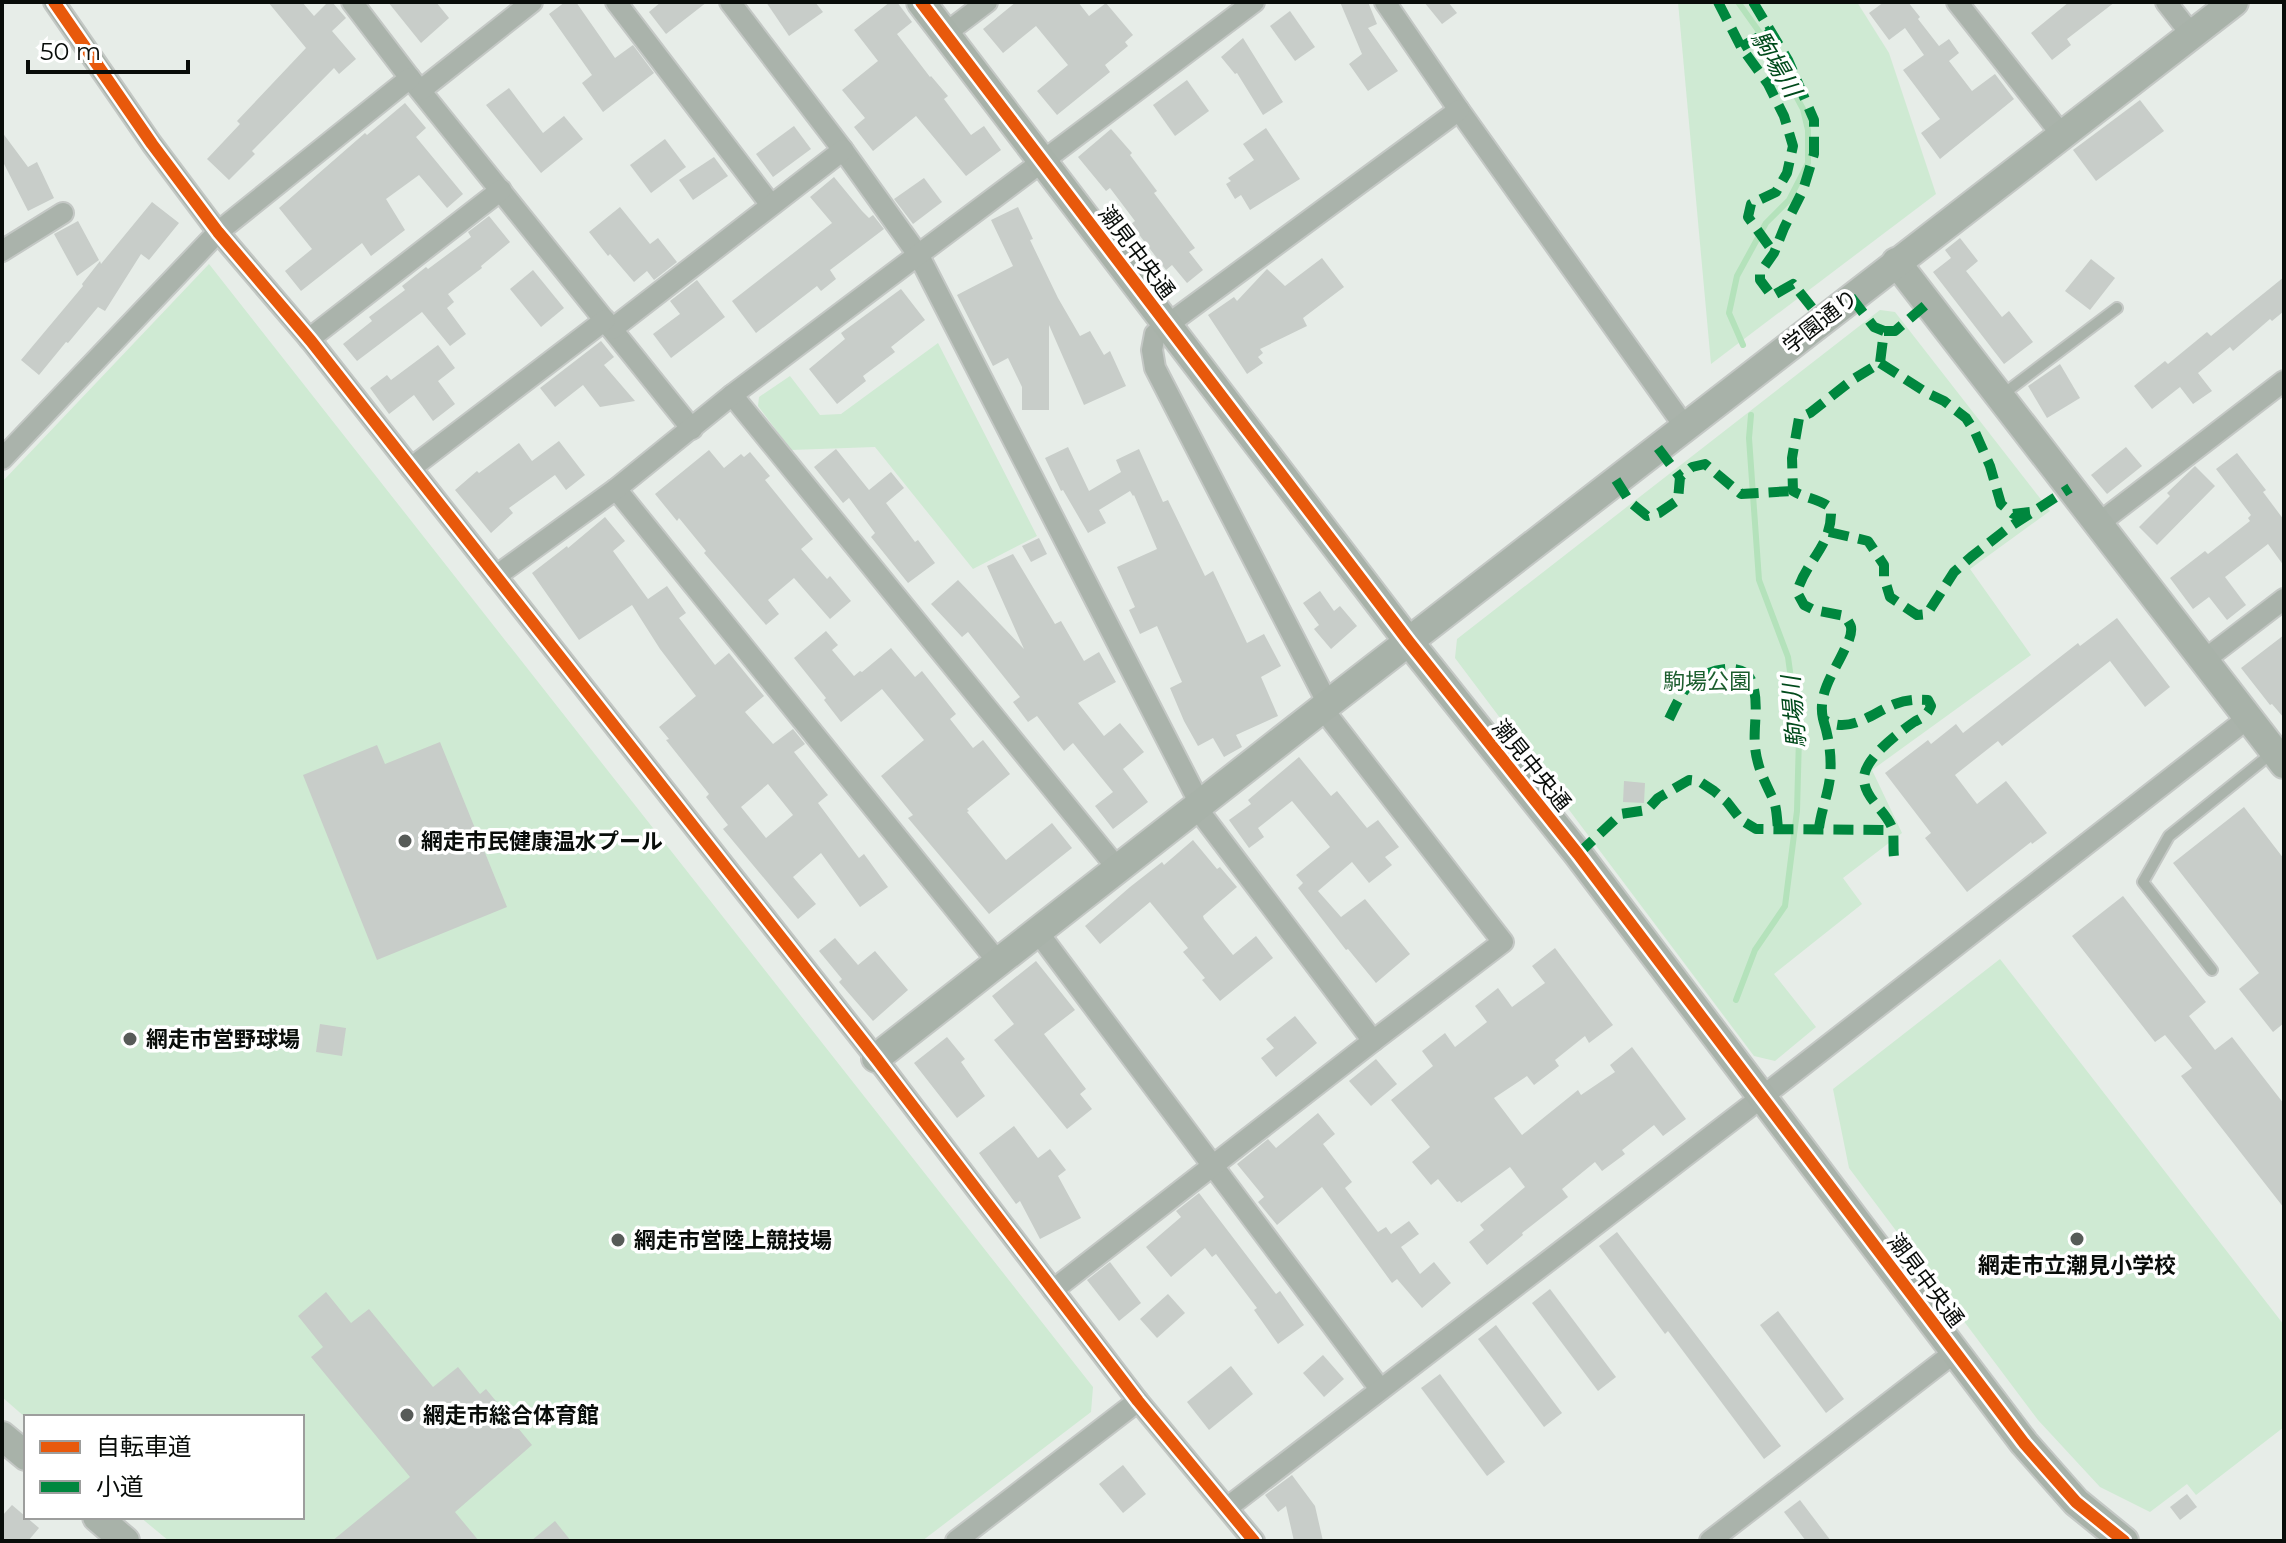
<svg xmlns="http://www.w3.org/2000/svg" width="2286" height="1543" font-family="Montserrat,'Noto Sans JP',sans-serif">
	<rect width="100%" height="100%" fill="#e7ede8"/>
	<g fill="#cfead3">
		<path d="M1678 2H1857L1889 53 1936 194 1711 364Z"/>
		<path d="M209 264 1093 1387 1091 1412 922 1541H169L140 1517H302V1417L26 1418 2 1397V482Z"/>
		<path d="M1880 310 1895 312 2050 511 1970 569 2031 655 1872 770 1902 833 1843 878 1862 904 1774 974 1816 1027 1775 1061 1754 1056 1455 658 1457 639Z"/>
		<path d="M938 343 1037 536 973 569 875 447 791 450 758 406 759 397 790 376 820 415 841 414Z"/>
		<path d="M2000 959 2284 1325V1427L2196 1495 2187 1484 2150 1512 2100 1487 2038 1420 1849 1168 1833 1089Z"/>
	</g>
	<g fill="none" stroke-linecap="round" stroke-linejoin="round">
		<g stroke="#b4e2bb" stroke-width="6">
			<path d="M1738 2 1770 47 1803 109 1808 130V163L1789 200 1766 223 1737 276 1729 313 1743 345"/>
			<path d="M1736 1000 1755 950 1785 906 1797 811 1799 737 1788 657 1759 580 1749 438 1751 415"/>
		</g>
	</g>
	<g fill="#c8cdc9" fill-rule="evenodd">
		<path d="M268 2H302L314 16 328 2H332L346 18 332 31 356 59 339 74 334 68 252 151 255 154 229 180 207 159 240 124 237 121 306 48Z"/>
		<path d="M388 2H436L449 18 421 43Z"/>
		<path d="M565 2H576L615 58 633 45 654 73 603 112 582 83 592 75 549 14Z"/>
		<path d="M661 2H707L666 34 649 12Z"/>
		<path d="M766 2H815L823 12 789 36Z"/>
		<path d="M890 2H897L912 22 897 34 930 77 931 76 948 96 944 99 971 135 984 126 1001 150 966 176 916 116 873 151 854 127 865 118 842 90 878 61 854 30Z"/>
		<path d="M1016 2H1078L1089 16 1106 3 1133 35 1125 42 1128 46 1105 65 1110 72 1057 115 1037 91 1068 65 1036 26 1003 53 983 29Z"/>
		<path d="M1340 2H1368L1377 24 1368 28 1398 71 1368 91 1349 64 1362 54Z"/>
		<path d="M1424 2H1448L1457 13 1442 24Z"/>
		<path d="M1884 2H1908L1920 17 1918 19 1939 46 1949 39 1959 53 1949 61 1972 91 1995 74 2014 99 1940 159 1921 133 1940 119 1903 70 1924 55 1905 28 1889 40 1869 13Z"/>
		<path d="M2069 2H2115L2067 39 2071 45 2052 60 2031 33Z"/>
		<path d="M1290 11 1315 47 1295 61 1270 26Z"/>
		<path d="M1243 38 1283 102 1263 115 1237 73 1235 74 1221 57Z"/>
		<path d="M1187 80 1209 111 1175 136 1153 105Z"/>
		<path d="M509 88 543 133 564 116 583 139 541 173 486 105Z"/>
		<path d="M2140 100 2164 131 2096 181 2073 150Z"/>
		<path d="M405 103 426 128 416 137 463 194 447 208 419 175 386 199 405 230 371 256 362 243 301 291 285 271 312 249 279 208 365 133 367 135Z"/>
		<path d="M794 126 811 149 773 177 756 154Z"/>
		<path d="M1266 128 1300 179 1250 210 1241 195 1235 199 1226 184 1231 181 1228 178 1254 160 1243 144Z"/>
		<path d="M1111 129 1132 153 1130 155 1157 191 1154 193 1195 248 1189 252 1203 270 1187 283 1172 265 1166 270 1131 224 1135 221 1110 188 1106 191 1078 157Z"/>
		<path d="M2 132 28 167 37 162 54 198 28 211 2 160Z"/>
		<path d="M665 139 686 167 651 193 630 165Z"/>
		<path d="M714 157 728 176 693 200 679 180Z"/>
		<path d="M834 177 862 211 869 218 873 215 884 229 830 270 836 279 821 291 817 286 756 333 732 301 832 223 810 197Z"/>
		<path d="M924 178 942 202 913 224 894 199Z"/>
		<path d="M152 202 179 223 149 260 141 254 105 311 98 307 68 343 66 342 39 375 21 360 83 286 82 284 100 261 101 264Z"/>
		<path d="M620 207 650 244 658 238 677 262 654 280 647 271 634 282 610 254 608 256 589 232Z"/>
		<path d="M1018 207 1033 239 1030 240 1058 298 1080 336 1090 331 1104 355 1110 351 1126 386 1084 405 1049 325V410H1022V387L1008 358 993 366 957 295 1013 266 991 220Z"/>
		<path d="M489 216 510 242 481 266 482 268 448 294 454 302 447 308 466 334 450 346 422 312 357 361 343 344 372 321 369 317 405 290 402 286 426 267 428 269 471 237 468 232Z"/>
		<path d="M78 221 99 260 77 276 54 234Z"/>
		<path d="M1960 238 1978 261 1966 271 2002 317 2009 311 2033 342 2004 364 1933 272 1951 258 1945 250Z"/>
		<path d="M1322 258 1344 287 1303 318 1307 326 1260 349 1263 353 1258 357 1263 363 1247 374 1208 315 1234 297 1237 301 1267 269 1285 286Z"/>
		<path d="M2091 259 2115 278 2090 310 2065 291Z"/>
		<path d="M533 270 564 308 541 327 510 289Z"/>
		<path d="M2284 277V311L2272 321 2270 319 2233 351 2230 347 2198 373 2212 391 2193 404 2180 387 2152 409 2134 386 2165 361 2168 364 2207 332 2211 336Z"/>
		<path d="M697 280 725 317 671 358 653 334 680 314 670 301Z"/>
		<path d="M901 289 925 320 891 347 895 352 863 376 866 381 837 404 809 369 845 339 841 333Z"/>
		<path d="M601 341 614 357 604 365 635 401 600 407 583 385 555 407 540 388Z"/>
		<path d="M438 345 455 368 438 381 455 404 433 421 414 395 389 414 370 388 387 375 391 380Z"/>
		<path d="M2060 364 2080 398 2047 418 2028 386Z"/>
		<path d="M559 441 585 475 566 490 555 475 509 508 513 513 491 533 455 490 477 471 479 473 519 443 532 461Z"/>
		<path d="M1068 447 1089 491 1121 472 1116 460 1139 449 1163 502 1168 500 1205 576 1213 571 1247 643 1264 634 1281 666 1261 677 1278 716 1236 735 1242 747 1224 757 1213 738 1198 746 1184 721 1170 688 1182 682 1157 626 1140 634 1129 610 1135 607 1117 567 1157 549 1134 495 1133 496 1130 491 1099 510 1106 523 1088 533 1063 490 1061 491 1045 458Z"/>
		<path d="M2126 447 2142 466 2107 494 2091 475Z"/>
		<path d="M836 449 869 490 891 472 904 488 886 503 915 542 918 540 935 563 908 583 871 537 875 533 849 498 843 503 814 467Z"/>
		<path d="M709 450 724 468 741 454 744 457 750 452 770 476 765 480 813 539 801 549 827 579 830 576 851 601 830 619 794 578 768 600 779 614 766 625 704 553 706 551 679 518 677 521 655 494Z"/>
		<path d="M2237 453 2266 490 2263 492 2284 520V566L2268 544 2225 577 2246 605 2227 620 2209 597 2193 609 2170 578 2205 551 2208 554 2250 521 2248 518 2251 515 2216 469Z"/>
		<path d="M2195 466 2215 486 2157 545 2139 527 2170 496 2167 493Z"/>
		<path d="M605 517 625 541 613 551 648 599 667 586 686 613 679 618 715 665 729 653 764 696 745 712 773 744 793 729 805 744 794 752 828 795 818 803 859 858 864 854 888 887 860 907 821 853 793 877 816 904 798 919 723 829 728 825 706 797 709 794 666 740 669 739 659 727 696 696 660 649 632 605 579 640 532 573 567 546 568 548ZM768 784 793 815 766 838 741 807Z"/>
		<path d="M1039 538 1047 554 1031 562 1022 546Z"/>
		<path d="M1013 554 1055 624 1061 621 1084 661 1099 652 1116 682 1078 703 1104 736 1120 723 1144 752 1123 769 1148 802 1113 829 1095 806 1113 792 1073 743 1064 751 1037 716 1028 722 1013 702 1020 697 968 632 962 637 931 604 958 580 1024 649 987 566Z"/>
		<path d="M1320 591 1334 611 1340 606 1357 626 1331 649 1314 629 1319 625 1303 603Z"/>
		<path d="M2117 618 2170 687 2145 707 2110 661 2002 746 1998 741 1955 775 1977 804 2006 781 2047 833 2032 844 2031 842 1967 892 1925 838 1931 833 1885 773 1928 740 1931 744 1956 724 1963 733 2078 643 2080 646Z"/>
		<path d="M826 631 838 645 832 650 854 676 860 671 862 672 891 648 915 677 922 671 956 714 950 719 973 748 983 740 1010 774 967 809 969 811 967 812 1006 860 1052 823 1072 848 989 914 908 818 913 815 881 776 924 740 882 689 841 722 824 700 826 698 794 658Z"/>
		<path d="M2284 635V718L2272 704 2270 705 2241 668Z"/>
		<path d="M440 742 507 907 377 960 303 775 377 745 385 764Z"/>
		<path d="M1299 757 1331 796 1337 791 1367 828 1378 820 1399 847 1385 857 1392 865 1369 883 1352 862 1318 891 1341 917 1365 899 1410 954 1376 983 1348 949 1346 950 1298 888 1303 883 1296 875 1330 847 1292 801 1258 828 1264 837 1249 848 1229 820 1251 804 1248 800Z"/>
		<path d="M1624 781 1645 783 1644 803 1623 802Z"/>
		<path d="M2244 807 2284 859V1023L2273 1032 2239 989 2259 973 2173 863Z"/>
		<path d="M1193 840 1217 869 1220 867 1237 887 1203 916 1204 919 1233 955 1256 936 1273 958 1220 1001 1202 980 1205 978 1183 952 1188 948 1150 902 1100 944 1085 926 1130 887 1162 862 1164 865Z"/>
		<path d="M2123 896 2206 1002 2189 1016 2215 1050 2232 1037 2284 1104V1208L2181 1076 2192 1068 2165 1035 2155 1042 2072 936Z"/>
		<path d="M835 938 858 965 875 951 908 990 873 1021 839 982 842 979 819 951Z"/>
		<path d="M1555 948 1613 1025 1589 1043 1585 1036 1555 1060 1559 1066 1534 1085 1527 1076 1494 1098 1522 1135 1578 1090 1581 1095 1615 1072 1610 1065 1632 1047 1686 1119 1663 1136 1654 1125 1622 1150 1625 1154 1602 1171 1595 1162 1562 1189 1568 1197 1522 1233 1523 1235 1487 1265 1469 1242 1484 1230 1480 1225 1525 1187 1510 1167 1461 1203 1460 1201 1457 1202 1438 1179 1431 1185 1412 1162 1430 1147 1391 1100 1433 1066 1422 1051 1445 1033 1455 1047 1487 1022 1475 1006 1498 988 1512 1007 1545 983 1532 966Z"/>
		<path d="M1036 961 1075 1010 1044 1034 1086 1089 1080 1094 1092 1109 1067 1129 994 1040 1014 1024 992 996Z"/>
		<path d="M1295 1016 1317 1043 1276 1077 1261 1058 1274 1048 1266 1039Z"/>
		<path d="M320 1024 346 1028 342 1056 316 1052Z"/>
		<path d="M947 1037 965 1059 961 1062 985 1096 957 1118 914 1063Z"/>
		<path d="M1376 1059 1397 1084 1371 1106 1349 1081Z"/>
		<path d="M1318 1113 1335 1134 1323 1144 1352 1182 1345 1188 1378 1232 1386 1227 1391 1234 1409 1221 1419 1234 1401 1247 1420 1274 1434 1262 1451 1283 1422 1308 1397 1279 1392 1283 1322 1187 1277 1225 1258 1202 1264 1197 1237 1164 1268 1139 1276 1148Z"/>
		<path d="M1014 1126 1038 1158 1050 1149 1066 1170 1058 1176 1081 1218 1040 1239 1020 1201 1016 1204 979 1153Z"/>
		<path d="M1199 1193 1276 1294 1280 1291 1304 1325 1278 1344 1254 1310 1257 1308 1216 1254 1212 1257 1205 1248 1171 1277 1146 1247 1181 1217 1176 1211Z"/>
		<path d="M1617 1232 1781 1446 1764 1459 1668 1331 1665 1334 1599 1246Z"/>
		<path d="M1110 1262 1141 1303 1119 1321 1087 1280Z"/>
		<path d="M1550 1289 1616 1377 1598 1391 1532 1303Z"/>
		<path d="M326 1292 351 1323 369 1309 433 1387 458 1367 480 1394 486 1389 532 1445 455 1512 479 1541H332L410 1477 311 1357 323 1347 298 1316Z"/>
		<path d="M1168 1294 1185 1313 1157 1338 1140 1319Z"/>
		<path d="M1778 1311 1844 1399 1826 1413 1760 1325Z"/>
		<path d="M1496 1325 1562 1413 1544 1427 1478 1339Z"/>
		<path d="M1323 1355 1344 1379 1324 1397 1303 1373Z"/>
		<path d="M1231 1366 1253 1394 1209 1430 1187 1402Z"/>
		<path d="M1440 1374 1505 1462 1487 1476 1421 1388Z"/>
		<path d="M1123 1465 1146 1494 1123 1513 1099 1484Z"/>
		<path d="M1292 1475 1315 1506 1323 1541H1294L1286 1506 1278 1512 1265 1495Z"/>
		<path d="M2187 1494 2197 1507 2180 1520 2170 1507Z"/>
		<path d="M1800 1500 1831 1541H1806L1784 1512Z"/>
		<path d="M12 1505 39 1528 28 1541H2V1516Z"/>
		<path d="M555 1521 571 1541H531Z"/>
	</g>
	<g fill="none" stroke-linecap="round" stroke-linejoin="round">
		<defs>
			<g id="lane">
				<path d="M2002 395 2117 308"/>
				<path d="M2212 970 2143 882 2169 836 2272 753"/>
			</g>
			<g id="street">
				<path d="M54 2 152 144 218 232 311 341 411 468 876 1058 1138 1401 1254 1541"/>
				<path d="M352 2 410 78 692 429"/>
				<path d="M616 2 771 205"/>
				<path d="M730 2 843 150 919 256 1200 804"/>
				<path d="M1385 2 1459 110 1685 427"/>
				<path d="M1957 2 2062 135"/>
				<path d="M2166 2 2191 34"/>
				<path d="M946 33 987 2"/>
				<path d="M421 90 532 2"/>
				<path d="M2 251 63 213"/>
				<path d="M612 329 843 150"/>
				<path d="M309 339 501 190"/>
				<path d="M732 395 1118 869"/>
				<path d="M2 459 218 232 410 78"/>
				<path d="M411 468 605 320"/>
				<path d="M616 489 998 962"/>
				<path d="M2098 524 2284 381"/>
				<path d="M496 576 616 489 732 395 1254 2"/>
				<path d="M2203 661 2284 599"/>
				<path d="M1328 704 1155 368 1152 350 1155 334 1459 110"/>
				<path d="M1196 807 1373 1041"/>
				<path d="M1037 931 1380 1389"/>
				<path d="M1053 1290 1373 1041 1503 942 1322 708"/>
				<path d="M1228 1507 1762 1097 2248 718"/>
				<path d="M956 1541 1138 1401"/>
				<path d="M1710 1541 1955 1352"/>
			</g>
			<g id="secondary">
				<path d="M921 2 1409 642 1578 854 2024 1443 2076 1502 2124 1541"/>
				<path d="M1896 262 2284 764"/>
				<path d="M876 1058 1328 704 2234 2"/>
				<path d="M2 1436 26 1456"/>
				<path d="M97 1517 125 1541"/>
			</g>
		</defs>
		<use href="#lane" stroke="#c4c8c5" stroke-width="14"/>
		<use href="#street" stroke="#c4c8c5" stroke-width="24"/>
		<use href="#secondary" stroke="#c4c8c5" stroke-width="32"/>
		<use href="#lane" stroke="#aab3ab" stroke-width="10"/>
		<use href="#street" stroke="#aab3ab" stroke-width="20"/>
		<use href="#secondary" stroke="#a8b2a9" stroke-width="28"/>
		<g stroke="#00873e" stroke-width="10" stroke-dasharray="20 10" stroke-linecap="butt">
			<path d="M1718 2 1741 47 1768 84 1784 116 1793 146 1787 173 1776 192 1751 204 1748 217 1774 253"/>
			<path d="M1753 2 1788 60 1814 120V154L1803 190 1784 228 1774 253 1760 273V280L1772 296 1793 284 1822 320"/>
			<path d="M1741 47 1771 30"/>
			<path d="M1851 297 1874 327 1884 331 1880 363 1852 380 1810 413 1799 418 1792 458 1793 491C1807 499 1818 498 1831 508 1833 546 1806 560 1797 592L1804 605 1814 610 1845 616C1846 618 1851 625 1851 627 1852 633 1849 641 1846 646 1836 670 1817 692 1823 719 1848 736 1872 713 1895 704 1906 700 1917 699 1928 700L1931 706C1927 716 1923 717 1914 722 1898 733 1866 757 1864 777 1863 799 1888 811 1893 831 1894 839 1893 849 1894 857"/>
			<path d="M1884 331H1895L1928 303"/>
			<path d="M1880 363 1927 393 1944 401 1966 418 1975 432 1990 466 2001 504 2013 514 2030 512"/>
			<path d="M1658 448 1680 477"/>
			<path d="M1616 480 1630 502 1647 516 1659 513 1678 500 1680 477 1692 467 1705 464 1741 494 1793 491"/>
			<path d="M1829 532 1868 541 1884 565V577L1890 597 1917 615 1927 614 1954 572 1971 557 2008 528 2070 488"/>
			<path d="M1669 719C1676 705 1683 688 1696 679 1710 670 1743 661 1751 680 1760 701 1753 725 1755 747 1757 767 1765 782 1773 799 1777 808 1777 820 1778 829"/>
			<path d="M1819 828C1821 811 1828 795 1830 777 1832 757 1829 738 1823 719"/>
			<path d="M1578 854 1621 814 1647 810 1658 798 1689 780 1699 781 1714 791 1727 802 1741 820 1756 829 1892 830"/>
		</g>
		<defs>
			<g id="cycleway">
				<path d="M54 2 152 144 218 232 311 341 411 468 876 1058 1138 1401 1254 1541"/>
				<path d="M921 2 1409 642 1578 854 2024 1443 2076 1502 2124 1541"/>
			</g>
		</defs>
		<use href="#cycleway" stroke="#fff" stroke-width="17"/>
		<use href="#cycleway" stroke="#e8590c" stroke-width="12"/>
	</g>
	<g fill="#575b58" stroke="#fff" stroke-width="3">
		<circle cx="405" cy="841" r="8"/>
		<circle cx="130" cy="1039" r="8"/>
		<circle cx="2077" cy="1239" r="8"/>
		<circle cx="618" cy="1240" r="8"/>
		<circle cx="407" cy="1415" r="8"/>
	</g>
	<g text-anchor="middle" stroke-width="7" stroke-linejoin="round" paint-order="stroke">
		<g font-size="22" fill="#090d0a" stroke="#fff">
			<text transform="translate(1137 252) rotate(53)" y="8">潮見中央通</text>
			<text transform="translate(1820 321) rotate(-38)" y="8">学園通り</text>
			<text transform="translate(1532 765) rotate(51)" y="8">潮見中央通</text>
			<text transform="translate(1926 1280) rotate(53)" y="8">潮見中央通</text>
		</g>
		<g font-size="22" fill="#1b5d2d" stroke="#fff">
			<text x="1707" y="689">駒場公園</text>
		</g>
		<g font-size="22" font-weight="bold" fill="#090d0a" stroke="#fff" text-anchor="start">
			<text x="421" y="849">網走市民健康温水プール</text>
			<text x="146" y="1047">網走市営野球場</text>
			<text x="634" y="1248">網走市営陸上競技場</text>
			<text x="2077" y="1273" text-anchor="middle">網走市立潮見小学校</text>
			<text x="423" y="1423">網走市総合体育館</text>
		</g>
		<g font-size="24" font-style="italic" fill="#004a1b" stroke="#fff">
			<text transform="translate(1776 64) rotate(59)" y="8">駒場川</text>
			<text transform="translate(1794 712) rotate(-95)" y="8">駒場川</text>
		</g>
	</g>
	<rect width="2286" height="1543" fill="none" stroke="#090d0a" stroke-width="8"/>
	<rect x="24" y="1415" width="280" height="104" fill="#ffffff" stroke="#9d9e9d" stroke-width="2"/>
	<rect x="40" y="1441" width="40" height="12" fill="#e8590c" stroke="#9d9e9d" stroke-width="2"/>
	<text x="96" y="1455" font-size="24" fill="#090d0a">自転車道</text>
	<rect x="40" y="1481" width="40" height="12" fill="#00873e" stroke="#9d9e9d" stroke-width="2"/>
	<text x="96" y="1495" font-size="24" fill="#090d0a">小道</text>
	<path d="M28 60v12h160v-12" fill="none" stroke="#090d0a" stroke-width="4"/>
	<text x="40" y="60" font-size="24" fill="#090d0a" stroke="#ffffff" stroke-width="6" paint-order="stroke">50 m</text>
</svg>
